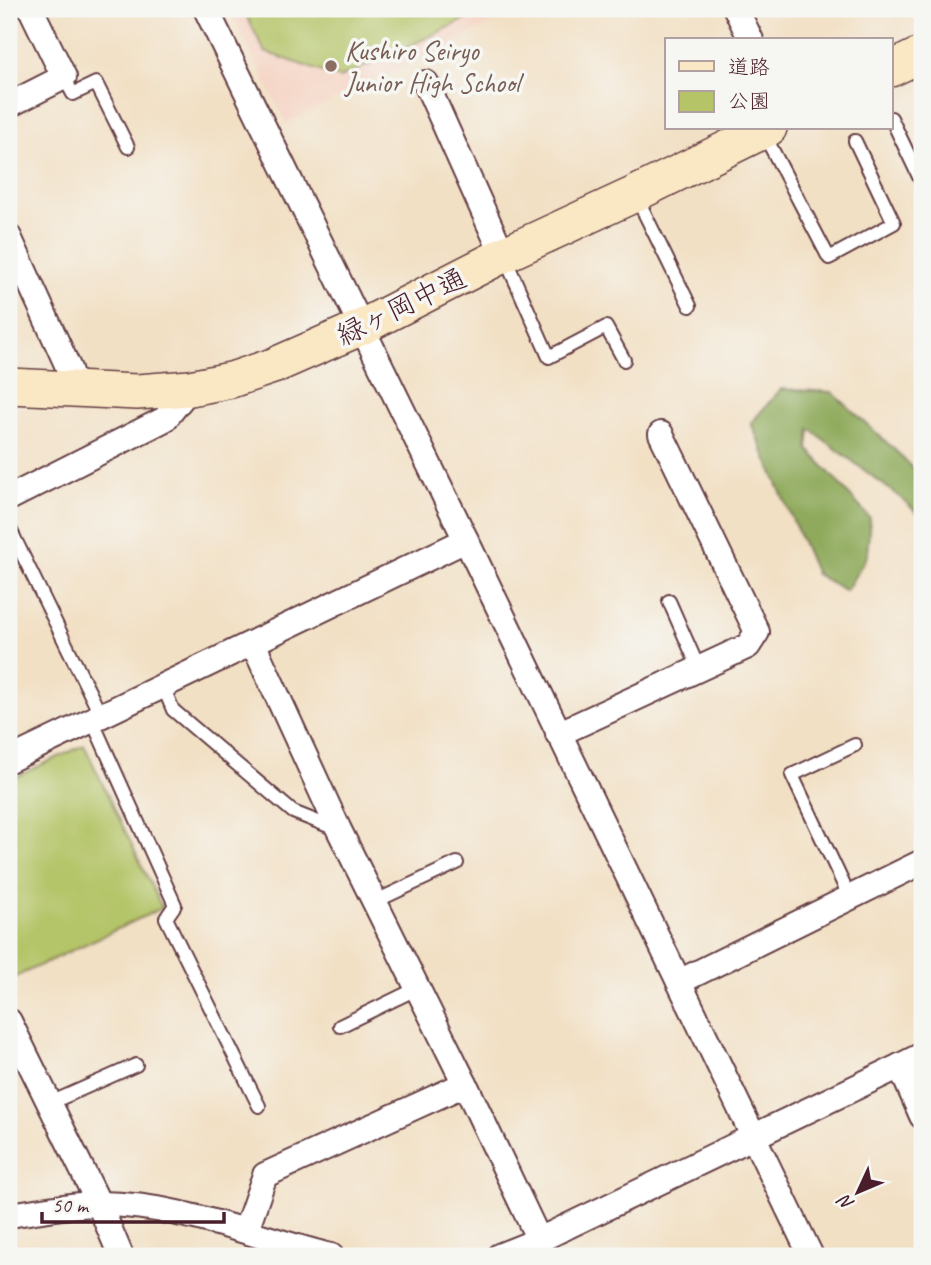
<svg xmlns="http://www.w3.org/2000/svg" width="931" height="1265" font-family="Caveat,'Klee One',sans-serif">
	<rect width="100%" height="100%" fill="#f6f6f2"/>
	<filter id="ink" filterUnits="userSpaceOnUse"><feTurbulence type="fractalNoise" baseFrequency=".0143" numOctaves="2"/><feDisplacementMap in="SourceGraphic" scale="14" xChannelSelector="R" yChannelSelector="G"/><feConvolveMatrix kernelMatrix="1 2 1 2 8 2 1 2 1" color-interpolation-filters="sRGB"/></filter>
	<filter id="wash" filterUnits="userSpaceOnUse"><feTurbulence type="fractalNoise" baseFrequency=".00686" numOctaves="4" result="noise"/><feDisplacementMap in="SourceGraphic" scale="28" xChannelSelector="R" yChannelSelector="G"/><feGaussianBlur stdDeviation="1.57" result="paint"/><feColorMatrix in="noise" values="0 0 0 0 0 0 0 0 0 0 0 0 0 0 0 0 0 1.4 0 .05"/><feComposite in="paint" operator="in"/></filter>
	<g filter="url(#wash)">
		<rect width="100%" height="100%" fill="#f2e0c5"/>
		<path fill="#f5d3c2" d="M229 9H521L286 123Z"/>
		<g fill="#b4c467" stroke="#7f7249" stroke-width="2">
			<path d="M243 9H488L340 78 265 52Z"/>
			<path d="M84 745 162 908 9 980V780Z"/>
		</g>
		<path fill="#8faa5c" stroke="#6c6444" stroke-width="2" d="M781 389 832 392 896 451 922 479V517L901 498 810 429 808 449 870 518 867 556 846 591 816 574 751 423Z"/>
	</g>
	<g filter="url(#ink)">
		<g fill="none" stroke-linecap="round" stroke-linejoin="round">
			<defs>
				<g id="lane">
					<path d="M64 77 73 94 96 83 128 147"/>
					<path d="M891 118 922 183"/>
					<path d="M764 134 829 258 894 223 855 141"/>
					<path d="M636 196 690 306"/>
					<path d="M505 258 549 357 606 327 624 360"/>
					<path d="M9 527 101 716"/>
					<path d="M669 601 699 669"/>
					<path d="M163 686 173 710 293 812 336 829"/>
					<path d="M92 720 175 905 166 918 259 1106"/>
					<path d="M850 898 792 775 855 745"/>
					<path d="M374 902 457 863"/>
					<path d="M340 1026 416 989"/>
					<path d="M48 1104 136 1065"/>
				</g>
				<g id="street">
					<path d="M206 9 466 540 811 1256"/>
					<path d="M736 9 751 40"/>
					<path d="M426 83 503 255"/>
					<path d="M9 105 64 77 31 9"/>
					<path d="M9 237 69 369 75 390"/>
					<path d="M9 498 165 419 190 388"/>
					<path d="M253 643 339 830 465 1084 539 1240 540 1256"/>
					<path d="M558 734 748 646 757 632 661 434"/>
					<path d="M9 760 466 540"/>
					<path d="M679 982 922 862"/>
					<path d="M9 1021 99 1204 121 1256"/>
					<path d="M900 1066 922 1055"/>
					<path d="M9 1215C38 1211 70 1204 100 1204 181 1204 254 1237 331 1256"/>
					<path d="M246 1230 265 1175 465 1084"/>
					<path d="M499 1256 539 1240 900 1066 922 1116"/>
				</g>
				<g id="secondary">
					<path d="M891 69 922 54"/>
					<path d="M9 386 137 392 190 388 231 380 273 366 362 327 503 255 635 194 769 128"/>
				</g>
			</defs>
			<use href="#lane" stroke="#633c42" stroke-width="16"/>
			<use href="#street" stroke="#633c42" stroke-width="28"/>
			<use href="#secondary" stroke="#633c42" stroke-width="38"/>
			<use href="#lane" stroke="#fff" stroke-width="12"/>
			<use href="#street" stroke="#fff" stroke-width="24"/>
			<use href="#secondary" stroke="#fae7c3" stroke-width="35"/>
		</g>
	</g>
	<circle fill="#8d6e63" stroke="#f6f6f2" stroke-width="2.5" cx="331" cy="66" r="7"/>
	<g text-anchor="middle" stroke-width="7" stroke-linejoin="round" paint-order="stroke">
		<g font-size="28" fill="#785e54" stroke="#f6f6f2" text-anchor="start">
			<text x="345" y="60">Kushiro Seiryo<tspan x="345" dy="32">Junior High School</tspan></text>
		</g>
		<g font-size="28" fill="#4a1f2b" stroke="#f6f6f2">
			<text transform="translate(401 306) rotate(-26)" y="10">緑ヶ岡中通</text>
		</g>
	</g>
	<rect width="931" height="1265" fill="none" stroke="#f6f6f2" stroke-width="35"/>
	<rect x="665" y="38" width="228" height="91" fill="#f6f6f2" stroke="#b1a0a2" stroke-width="2"/>
	<rect x="679" y="61" width="35" height="10" fill="#fae7c3" stroke="#b1a0a2" stroke-width="2"/>
	<text x="728" y="74" font-size="21" fill="#4a1f2b">道路</text>
	<rect x="679" y="91" width="35" height="21" fill="#b4c467" stroke="#b1a0a2" stroke-width="2"/>
	<text x="728" y="108" font-size="21" fill="#4a1f2b">公園</text>
	<g transform="translate(858 1192) rotate(226)" stroke="#f6f6f2" stroke-width="5" paint-order="stroke">
	<path d="M0-5L12 26L0 18L-12 26Z" fill="#4a1f2b"/>
	<text y="-10" font-size="19" font-weight="bold" text-anchor="middle" fill="#4a1f2b">N</text>
	</g>
	<path d="M42 1212v10h182v-10" fill="none" stroke="#4a1f2b" stroke-width="3.5"/>
	<text x="52" y="1212" font-size="21" fill="#4a1f2b" stroke="#f6f6f2" stroke-width="5" paint-order="stroke">50 m</text>
</svg>
